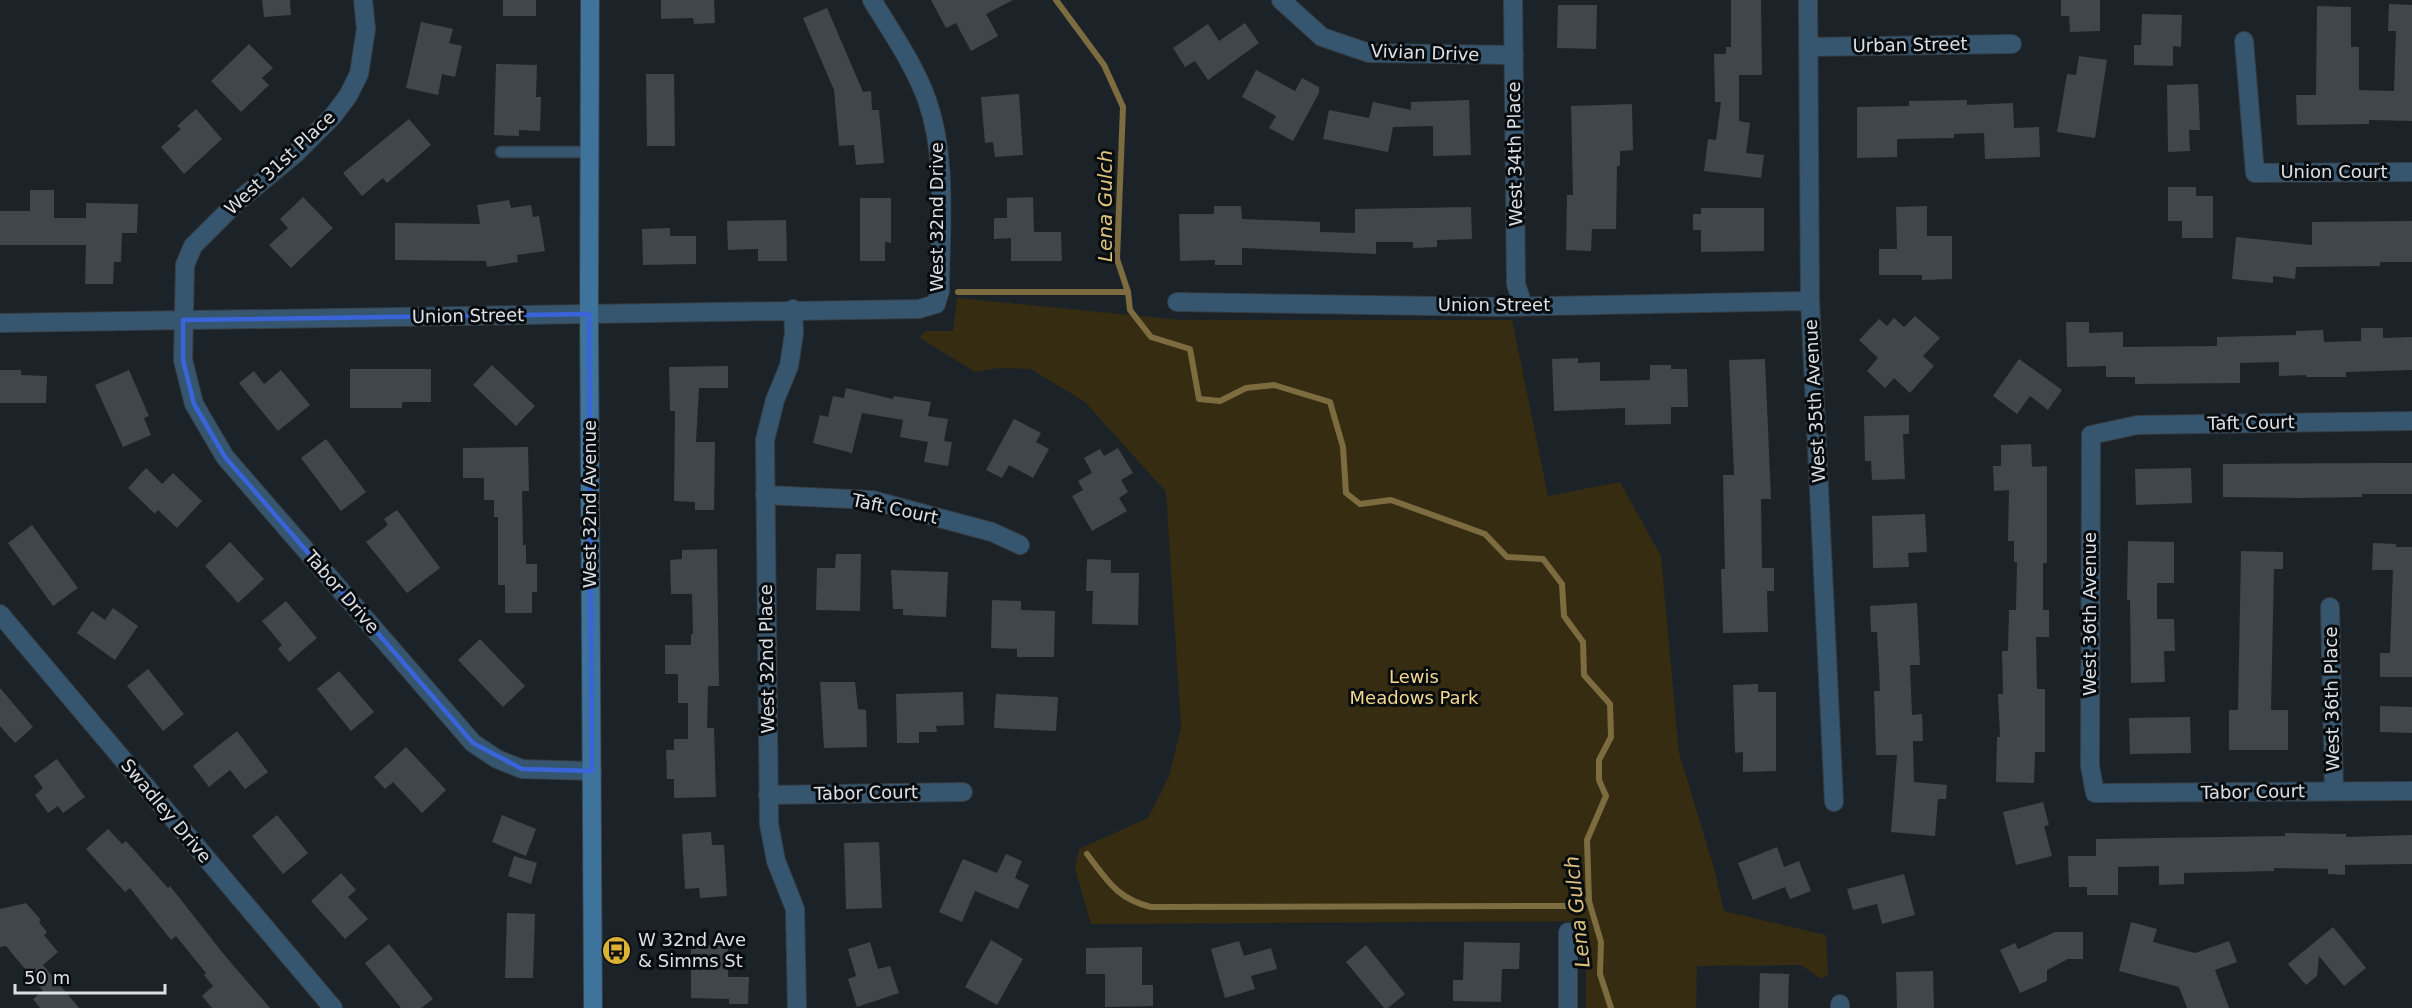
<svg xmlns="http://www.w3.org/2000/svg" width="2412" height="1008" font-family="'DejaVu Sans',sans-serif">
	<rect width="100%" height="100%" fill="#1c2328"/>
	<path fill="#352c11" d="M957 298 1181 320H1512L1548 496 1620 482 1661 556 1679 753 1714 868 1724 911 1826 935 1828 976 1820 978 1801 965 1697 966 1696 1008H1586V921L1091 924 1075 869 1079 849 1148 818 1169 776 1181 728 1166 492 1085 402 1031 369 999 368 975 372 920 338 925 331H953Z"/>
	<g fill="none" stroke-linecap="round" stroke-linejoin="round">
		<g stroke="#7c6c40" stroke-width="6">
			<path d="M1056 0 1104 65 1123 107 1117 259 1128 292 1130 310 1151 337 1190 349 1199 399 1220 401 1246 388 1274 385 1330 402 1343 447 1346 493 1360 504 1391 500 1485 534 1507 557 1543 559 1562 584 1564 616 1583 642 1584 675 1610 704 1611 737 1599 760V780L1606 796 1587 840 1589 901 1601 942 1600 974 1611 1008"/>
			<path d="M958 292H1128"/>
			<path d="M1087 854C1107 880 1117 899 1151 907L1573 906 1589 901"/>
		</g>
	</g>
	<g fill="#3f464c">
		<path d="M262 0H290L291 15 264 17Z"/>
		<rect x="503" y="0" width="33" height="16"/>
		<path d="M661 0H714L715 23 694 24 693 18 661 19Z"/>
		<path d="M931 0H1013L986 14 998 36 971 51 956 23 946 28Z"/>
		<path d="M1731 0H1761L1762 75H1739V121L1750 123 1746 153 1764 155 1761 178 1704 171 1708 139 1716 140 1721 102H1715L1714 54H1726V47H1731Z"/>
		<path d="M2061 0H2100V31L2070 32 2069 16H2061Z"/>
		<path d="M2389 4 2412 5V121L2369 120V124L2297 125 2296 95H2316L2317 6 2351 7V47H2359V90L2394 91 2396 31H2388Z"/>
		<path d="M1558 5H1597L1596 49 1557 48Z"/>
		<path d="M827 8 863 92 871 91 872 110H879L884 163 856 165 854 145 839 146 834 90 803 18Z"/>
		<path d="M2142 14 2182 15 2181 47 2173 46V66L2134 65V45H2141Z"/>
		<path d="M421 22 453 29 449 43 462 46 455 77 442 74 438 95 406 88Z"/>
		<path d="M1245 23 1259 43 1208 80 1195 61 1185 67 1173 48 1208 24 1219 41Z"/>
		<path d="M249 44 273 68 262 78 269 85 241 112 211 81Z"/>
		<path d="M2079 56 2107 60 2095 138 2057 132 2067 74 2076 75Z"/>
		<path d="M496 64 537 65 536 97H541L540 131 519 130V136L494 135Z"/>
		<path d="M1256 70 1295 91 1302 78 1319 87V93L1293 141 1269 128 1276 116 1242 97Z"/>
		<path d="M646 74H674L675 146H647Z"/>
		<path d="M2198 84 2200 130H2189L2190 151 2168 152 2167 85Z"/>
		<path d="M1019 94 1023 155 995 157 993 142 985 143 981 97Z"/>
		<path d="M1469 100 1471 155 1433 156V126L1393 127 1388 152 1323 139 1329 110 1369 118 1373 102 1411 110V102Z"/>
		<path d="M1967 100V105L2013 103 2014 128 2039 127 2040 157 1985 159 1984 133 1954 134V138L1897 139V157L1857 158V107L1909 106V101Z"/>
		<path d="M1632 104 1633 150 1620 151V166H1617L1616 229H1592L1591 251 1566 250 1567 195H1573L1571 106Z"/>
		<path d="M196 109 222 139 184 174 161 147 181 129 177 126Z"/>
		<path d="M409 119 431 145 387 183 383 178 362 196 343 173Z"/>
		<path d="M2168 187H2196V196H2213V238H2182V221H2168Z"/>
		<path d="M30 190H54V218H86V203L138 204 137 233H122L121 262H114L113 284H85L86 245H0V211H30Z"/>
		<path d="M303 197 333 228 291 268 269 245 288 228 280 219Z"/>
		<path d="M1033 197 1034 232H1061L1062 261H1011V238L994 239V218H1007V198Z"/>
		<path d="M860 198H891V243L885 242V261H860Z"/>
		<path d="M509 200 511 208 531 205 533 217 539 216 545 251 517 255 518 262 487 267 486 261 395 260V223L480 224 477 205Z"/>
		<path d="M1214 206H1241L1242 219 1320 222V232L1355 233V209L1471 207 1472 239 1437 240V247L1413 248V242H1376V254L1242 248V265H1215V260L1180 261 1179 214H1214Z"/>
		<path d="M1927 206V236H1952V279L1922 280V275H1879V249H1897L1896 207Z"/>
		<path d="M1701 208H1764V251L1701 252V230H1693V214H1701Z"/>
		<path d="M786 220 787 261H758V249L728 250 727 221Z"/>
		<path d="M2412 221V262H2380V266L2296 267 2295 279 2273 276V283L2232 279 2236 237 2312 245V222Z"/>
		<path d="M670 228V236H696V264L643 265 642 229Z"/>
		<path d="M1915 316 1940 338 1923 356 1934 366 1910 393 1894 378 1885 388 1867 371 1878 358 1859 340 1879 319 1887 326 1894 318 1904 327Z"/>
		<path d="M2066 322H2089V333L2123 332V347L2217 346V337L2296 335V331L2323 330 2324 342 2361 341V328H2383V338L2412 337V370L2346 372V377H2306V375L2279 376V362L2240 363V383L2135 384V377H2106V366L2067 367Z"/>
		<path d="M1578 358V363L1600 362V381L1650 380V365H1671V369H1687L1688 407H1671V424L1625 425V408L1554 411 1552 359Z"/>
		<path d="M1765 359 1771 499H1761L1762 568H1774V591H1767L1768 632 1723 633 1721 569H1725L1723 475H1734L1729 360Z"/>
		<path d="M2019 359 2062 390 2048 410 2030 396 2017 414 1993 396Z"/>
		<path d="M492 365 535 406 516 426 473 385Z"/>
		<path d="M728 366V388H699L696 442H715L714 510H695V502L674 501 675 411H670L669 367Z"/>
		<path d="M350 369H431V402H402V408H350Z"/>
		<path d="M0 370H21V375L47 376 46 403H0Z"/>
		<path d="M129 370 149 416 144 418 151 435 123 447 95 385Z"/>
		<path d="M281 370 310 405 278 431 239 383 254 371 264 384Z"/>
		<path d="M846 388 893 399 894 396 931 402 928 416 948 419 944 441 952 442 948 466 924 462 928 442 900 437 903 420 862 413 852 453 813 443 820 415 828 417 833 396 844 398Z"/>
		<path d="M1909 415V434H1903L1905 479 1872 480 1871 461H1865L1864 416Z"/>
		<path d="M1014 419 1041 433 1036 442 1049 449 1033 478 1009 465 1002 478 986 470Z"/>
		<path d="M326 439 366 492 341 511 301 458Z"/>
		<path d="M2031 444 2032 467 2047 466V563H2043V610H2049V637H2036L2037 689H2045V752H2035L2034 783 1996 782 1997 737H2000L1998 694H2003L2002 651H2008L2009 610H2016L2017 562H2014V541H2008L2009 490 1994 491 1993 466H2001V445Z"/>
		<path d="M528 447 529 491H522L523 545H526V564H537V592H532V613H505V585H498V517H494V500H484V478H463V448Z"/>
		<path d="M1118 448 1133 473 1121 480 1128 492 1119 498 1127 511 1092 531 1072 496 1083 490 1078 481 1092 473 1084 458 1100 449 1104 456Z"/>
		<path d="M2386 463H2412V494H2362V497L2299 498 2223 497V464Z"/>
		<path d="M146 468 162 484 173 473 202 501 177 528 158 510 155 514 128 488Z"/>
		<path d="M2191 468 2192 503 2136 505 2135 469Z"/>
		<path d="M397 510 440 568 407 593 366 542 388 525 384 519Z"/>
		<path d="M1925 514 1927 552 1908 553 1909 567 1873 568 1872 516Z"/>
		<path d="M32 525 78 588 53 606 8 543Z"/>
		<path d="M2128 541 2174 542V583H2157V619H2174L2175 651H2164L2165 682 2131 683 2130 600H2127Z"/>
		<path d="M230 542 264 579 238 603 205 566Z"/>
		<path d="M2373 543 2396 544V547H2412V677H2380V653H2390L2393 570H2372Z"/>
		<path d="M717 549 719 686H708L707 728H714L716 797 674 798V779H667L666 750H674V739H688V703H678V674H665V645H691V634H693L692 594H671L670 560 682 559V550Z"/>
		<path d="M2241 551 2283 552V569H2274L2271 710H2288V750H2229V710H2238Z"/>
		<path d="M836 554H861L860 611 816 610 817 568H835Z"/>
		<path d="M1087 559 1111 560V573H1139L1138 625 1092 624 1093 591H1086Z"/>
		<path d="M891 570 948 572 946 617 903 615V609H893Z"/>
		<path d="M992 600 1021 601V610L1055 611 1054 657H1017V649L991 648Z"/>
		<path d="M286 601 317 638 289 662 278 649 282 645 262 621Z"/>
		<path d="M1917 603 1920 665H1910L1912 715 1922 714 1923 741H1913L1914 782 1947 785 1946 799H1938L1935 836 1891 832 1897 755H1876L1874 691H1880L1877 632H1871L1870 606Z"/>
		<path d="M113 608 138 626 115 660 77 633 92 611 105 620Z"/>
		<path d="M480 639 525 686 503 707 458 660Z"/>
		<path d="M148 669 184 714 163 731 127 686Z"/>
		<path d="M339 671 374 712 351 731 317 689Z"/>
		<path d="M820 682H855L858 709 866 710 867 747 824 748Z"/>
		<path d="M1758 684V692H1776V771L1743 772V752L1735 753 1733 685Z"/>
		<path d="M0 688 33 727 15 743 0 726Z"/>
		<path d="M963 692 964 725 936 726 937 732H919V743H897L896 694Z"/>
		<path d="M996 694 1058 697 1056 731 994 728Z"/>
		<path d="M2380 706 2412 707V733L2380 732Z"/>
		<path d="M2190 717 2191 753 2130 754 2129 718Z"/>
		<path d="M237 731 268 772 245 789 230 770 209 787 193 766Z"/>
		<path d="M406 747 446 790 422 813 393 782 385 789 374 777Z"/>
		<path d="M57 759 85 797 63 813 58 806 48 813 35 795 43 788 34 776Z"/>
		<path d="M2043 802 2049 825 2044 826 2052 856 2016 865 2003 812Z"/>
		<path d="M277 815 308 853 283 874 252 836Z"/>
		<path d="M502 815 536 829 526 856 492 842Z"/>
		<path d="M108 829 122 844 126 841 168 888 170 886 226 957 270 1008H212L202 996 213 986 204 975 206 973 176 936 171 940 130 888 125 892 86 849Z"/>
		<path d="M711 832 712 845H724L727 896 700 898 699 888 685 889 682 834Z"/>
		<path d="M2285 833 2346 834V837L2412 835V864L2345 865V875L2328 874V869L2274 868V871L2184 873V884L2159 885V866L2118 867V895H2087V887H2069L2068 856H2096V839L2285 836Z"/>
		<path d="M879 842 882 908 846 909 844 843Z"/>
		<path d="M1777 847 1784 867 1799 861 1811 891 1790 899 1785 887 1753 900 1738 863Z"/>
		<path d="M1006 854 1022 861 1015 878 1029 885 1018 909 975 891 962 922 939 912 963 859 997 873Z"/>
		<path d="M514 856 537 863 531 884 508 876Z"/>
		<path d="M341 873 356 890 348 897 368 919 345 939 311 901Z"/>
		<path d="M1904 874 1915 915 1882 924 1877 904 1853 910 1847 889Z"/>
		<path d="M26 903 41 920 39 922 47 932 44 935 58 952 43 965 79 1008H40L33 999 43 991 6 946 0 947V909Z"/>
		<path d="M507 913 535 914 533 978H505Z"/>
		<path d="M2131 922 2157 929 2153 942 2195 953 2229 941 2237 962 2215 970 2229 1008H2187L2179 987 2119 971Z"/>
		<path d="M2333 927 2366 968 2344 986 2319 956 2317 976 2306 985 2288 964Z"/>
		<path d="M2055 932H2083V959H2068L2047 970V981L2020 993 2000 950 2015 943 2018 949Z"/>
		<path d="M991 940 1023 959 997 1005 965 987Z"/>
		<path d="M1239 941 1244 956 1271 948 1277 969 1251 976 1255 989 1225 998 1211 949Z"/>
		<path d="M870 942 878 969 890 966 899 993 857 1007 848 979 856 976 848 949Z"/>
		<path d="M1464 942 1520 943 1519 969H1502L1501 1002 1453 1001V980H1463Z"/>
		<path d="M389 944 433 999 421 1008H401L365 963Z"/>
		<path d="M691 945H728V977H749L748 1004H729V999L691 998Z"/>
		<path d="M1366 945 1405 994 1388 1008H1384L1346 962Z"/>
		<path d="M1142 947V985H1153V1006L1105 1007V974H1086V948Z"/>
		<path d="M1933 971 1934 1008H1897L1896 972Z"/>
		<path d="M1760 973 1789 974 1788 1008H1759Z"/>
	</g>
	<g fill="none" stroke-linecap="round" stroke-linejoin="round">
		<defs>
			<path id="lane" d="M501 152H590"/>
			<g id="street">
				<path d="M363 0 366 29 359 74 348 96 332 117 296 153 237 202 193 246 185 265 183 360 194 404 225 457 473 743 497 759 522 769 592 771"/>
				<path d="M1281 0 1322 37 1369 53 1514 55"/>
				<path d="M1513 0 1516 284 1523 306"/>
				<path d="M1808 0 1810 301 1834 802"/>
				<path d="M2244 41 2255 173 2412 172"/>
				<path d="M1808 47 2012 44"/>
				<path d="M1177 302 1498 307 1810 301"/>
				<path d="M793 309 794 333 789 366 775 400 765 440 769 824 776 861 795 909 797 1008"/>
				<path d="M0 323 919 309 936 304 940 291C940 228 948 160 927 100 914 64 892 33 872 0"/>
				<path d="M2412 421 2137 425 2091 435 2090 766 2095 793 2412 791"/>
				<path d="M765 495 872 500 992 532 1020 545"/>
				<path d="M2330 607 2334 791"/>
				<path d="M0 614 333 1008"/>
				<path d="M768 795 963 792"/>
				<path d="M1568 932V1008"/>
				<path d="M1840 1004V1008"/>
			</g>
			<path id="secondary" d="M590 0 589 314 593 1008"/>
		</defs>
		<use href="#lane" stroke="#373d42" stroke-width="13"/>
		<use href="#street" stroke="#373d42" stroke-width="20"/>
		<use href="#secondary" stroke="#373d42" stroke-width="20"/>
		<use href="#lane" stroke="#365670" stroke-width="10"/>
		<use href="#street" stroke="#365670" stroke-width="18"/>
		<use href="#secondary" stroke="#3e739b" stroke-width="18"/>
	</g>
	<path fill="none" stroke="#3a64da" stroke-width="4.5" stroke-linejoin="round" d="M589 314 592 771 522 769 473 743 225 457 194 404 183 360V320Z"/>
	<defs>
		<symbol id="bus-disc" viewBox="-11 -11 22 22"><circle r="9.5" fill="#dbb233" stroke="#090c0e"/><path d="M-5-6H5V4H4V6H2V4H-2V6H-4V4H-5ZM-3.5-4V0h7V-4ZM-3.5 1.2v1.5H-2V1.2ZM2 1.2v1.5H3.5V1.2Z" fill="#111"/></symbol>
	</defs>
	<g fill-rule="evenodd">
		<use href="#bus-disc" x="600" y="934" width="33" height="33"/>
	</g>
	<g text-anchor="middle" stroke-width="6" stroke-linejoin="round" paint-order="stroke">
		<g font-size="18" fill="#dce0e4" stroke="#090c0e">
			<text transform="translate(1910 45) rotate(-1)" y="6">Urban Street</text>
			<text transform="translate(1425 53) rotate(2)" y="6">Vivian Drive</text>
			<text transform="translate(1515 154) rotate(-91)" y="6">West 34th Place</text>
			<text transform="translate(280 163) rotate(-43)" y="6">West 31st Place</text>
			<text x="2334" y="178">Union Court</text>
			<text transform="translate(937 217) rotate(-90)" y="6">West 32nd Drive</text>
			<text x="1494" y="311">Union Street</text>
			<text transform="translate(468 316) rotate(-1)" y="6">Union Street</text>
			<text transform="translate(1815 401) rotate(-93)" y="6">West 35th Avenue</text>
			<text transform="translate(2251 423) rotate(-1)" y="6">Taft Court</text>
			<text transform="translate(590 504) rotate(-90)" y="6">West 32nd Avenue</text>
			<text transform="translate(895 509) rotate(12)" y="6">Taft Court</text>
			<text transform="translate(342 592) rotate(49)" y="6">Tabor Drive</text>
			<text transform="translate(2090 614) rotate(-90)" y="6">West 36th Avenue</text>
			<text transform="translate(767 659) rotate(-91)" y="6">West 32nd Place</text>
			<text transform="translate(2332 699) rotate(-91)" y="6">West 36th Place</text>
			<text transform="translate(2253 792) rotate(-1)" y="6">Tabor Court</text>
			<text transform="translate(866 793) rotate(-1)" y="6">Tabor Court</text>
			<text transform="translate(166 811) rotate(50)" y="6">Swadley Drive</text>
		</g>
		<g font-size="18" fill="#f3d890" stroke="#090c0e">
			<text x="1414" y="683">Lewis<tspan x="1414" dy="21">Meadows Park</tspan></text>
		</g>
		<g font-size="18" fill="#dce0e4" stroke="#090c0e" text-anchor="start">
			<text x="638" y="946">W 32nd Ave<tspan x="638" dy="21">&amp; Simms St</tspan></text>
		</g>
		<g font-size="20" font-style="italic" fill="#dec37c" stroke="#090c0e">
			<text transform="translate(1105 206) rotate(-90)" y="7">Lena Gulch</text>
			<text transform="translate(1577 912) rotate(-96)" y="7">Lena Gulch</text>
		</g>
	</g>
	<path d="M15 984v9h150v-9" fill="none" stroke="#dce0e4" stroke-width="3"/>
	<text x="24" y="984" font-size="18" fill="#dce0e4" stroke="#090c0e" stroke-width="4.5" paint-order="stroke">50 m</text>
</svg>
